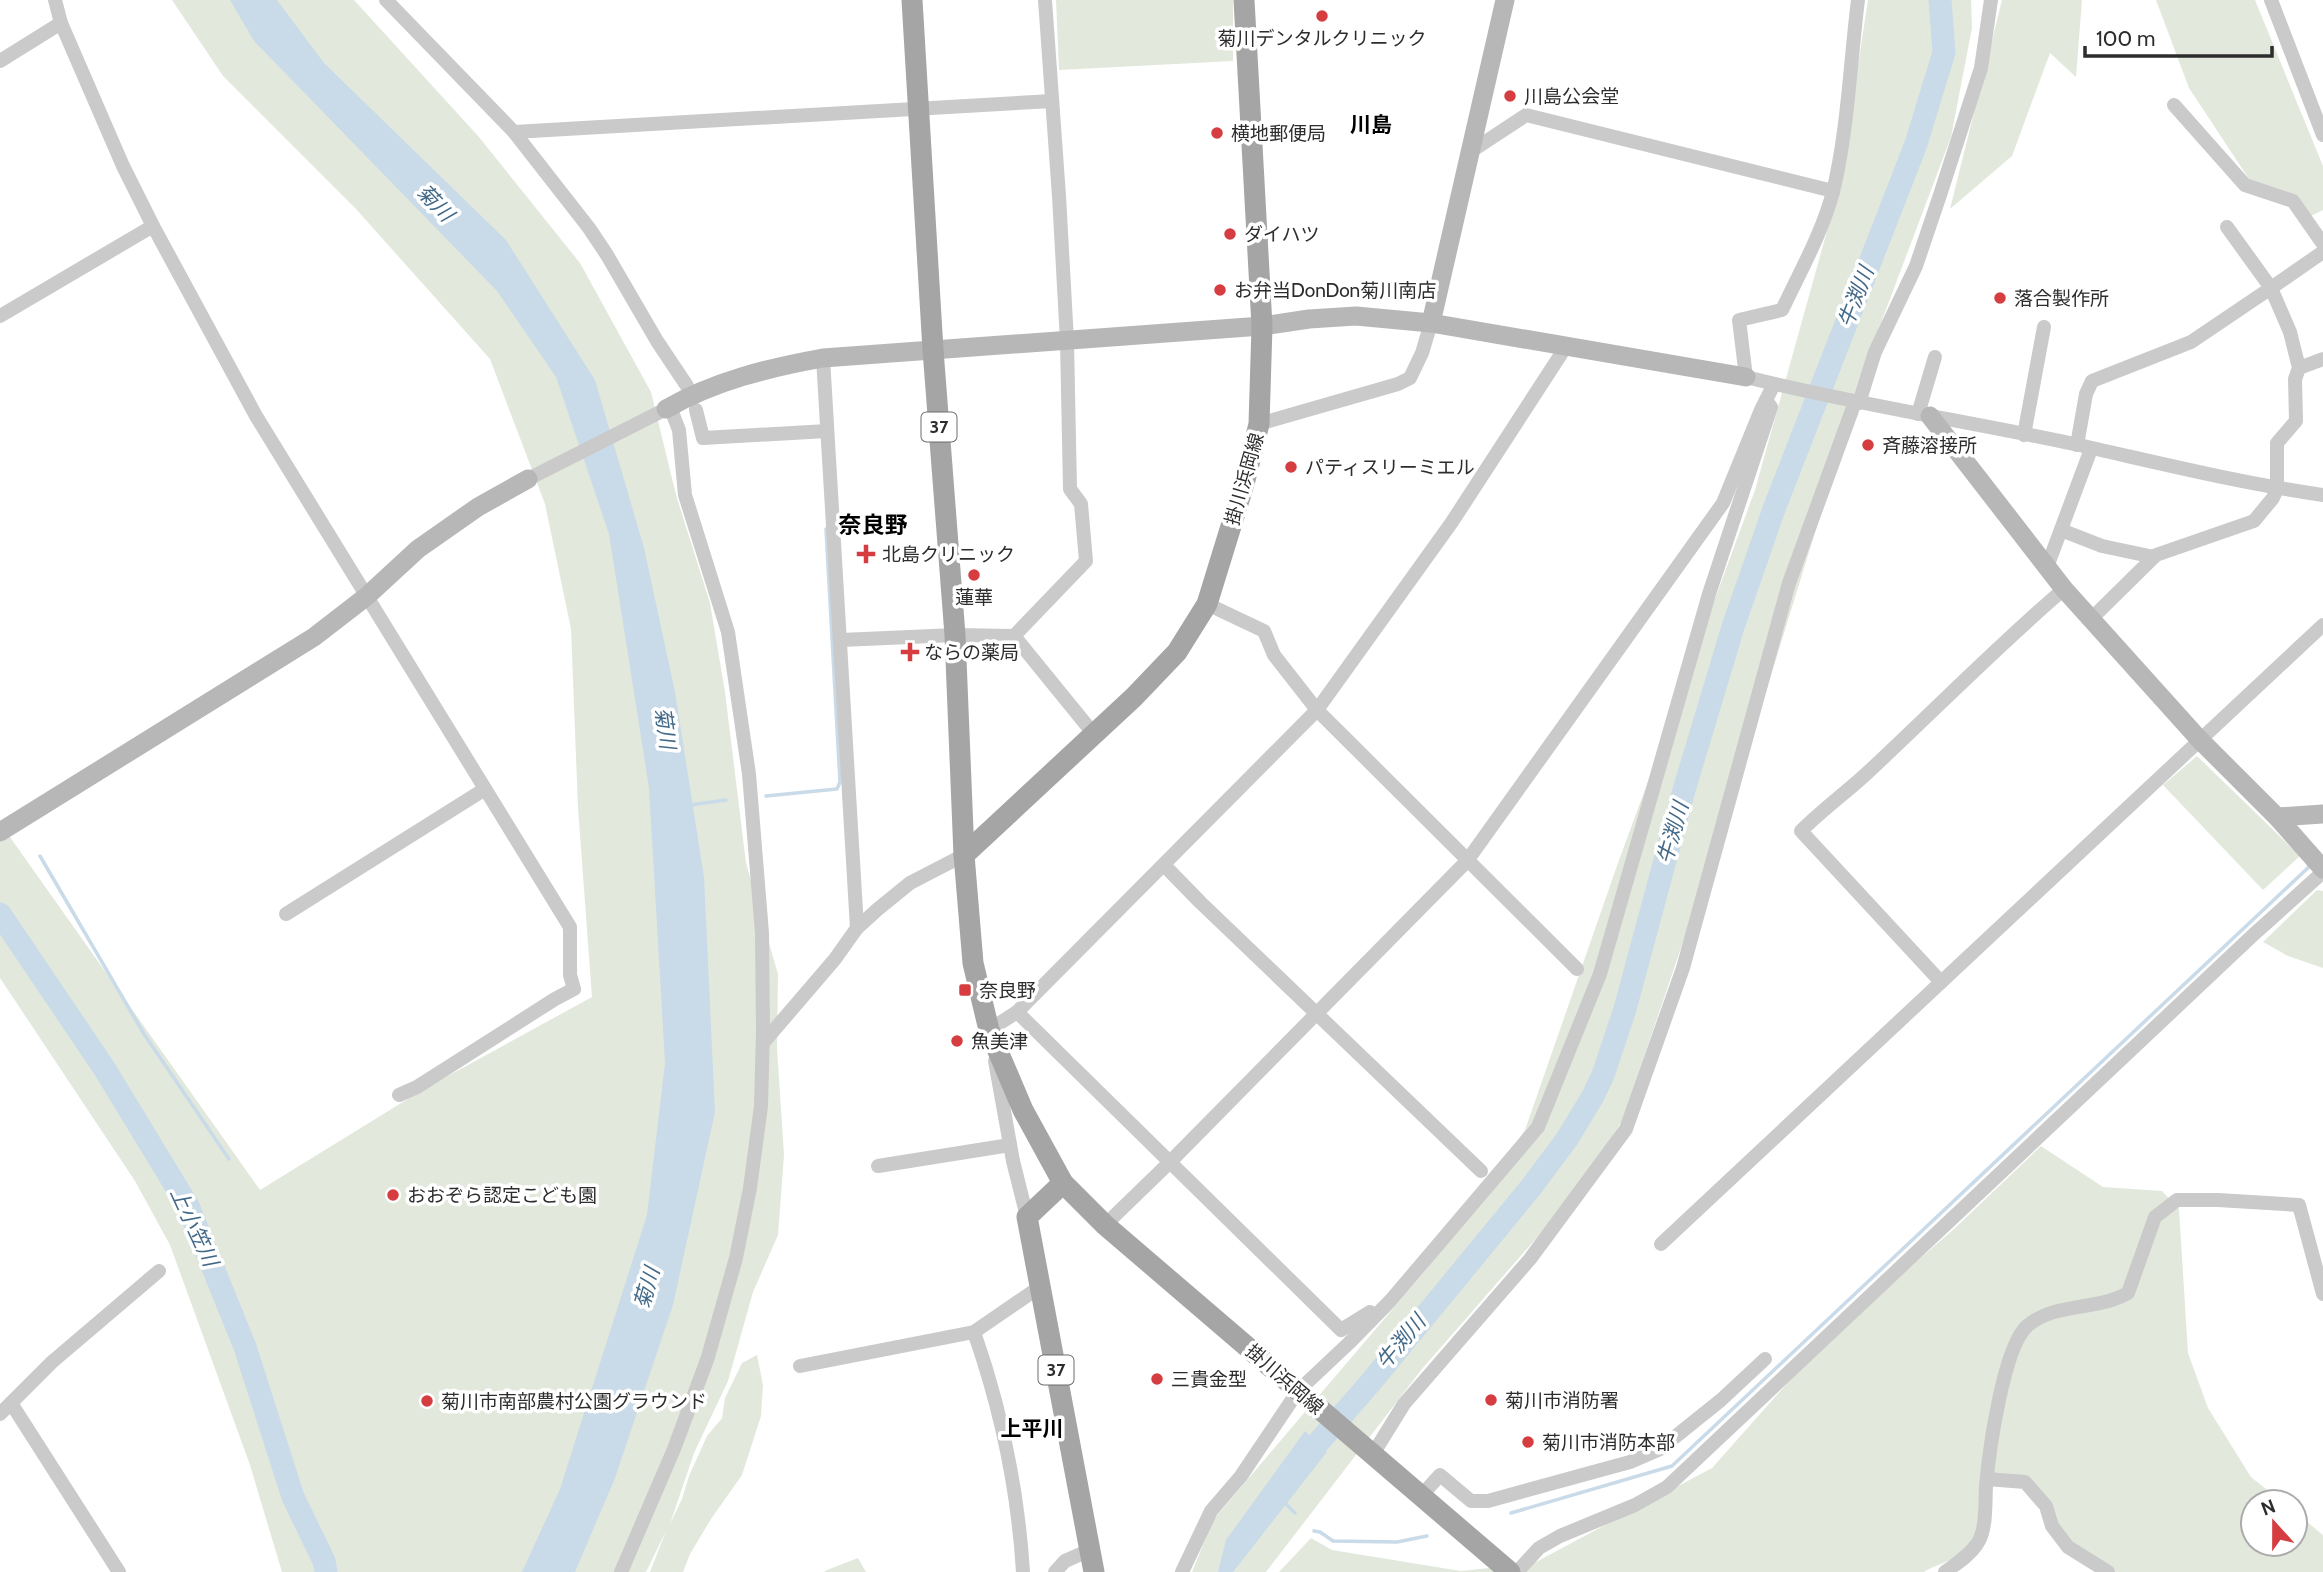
<svg xmlns="http://www.w3.org/2000/svg" width="2323" height="1572" font-family="Cabin,'Noto Sans JP',sans-serif">
	<rect width="100%" height="100%" fill="#fff"/>
	<g fill="#e2e9dc">
		<path d="M172 0H354L479 137 580 263 651 392 676 495 710 603 725 692 746 863 778 974 777 1048 784 1155 778 1235 753 1292 728 1381 694 1453 670 1524 682 1499 689 1476 707 1436 722 1418 725 1398 742 1363 757 1355 763 1385 761 1416 742 1475 711 1519 690 1554 683 1572H650L666 1531 646 1572H282L250 1465 170 1245 135 1181 0 978V823L260 1190 424 1089 592 997 578 808 571 629 545 504 490 359 356 209 223 76Z"/>
		<path d="M1056 0H1233V61L1059 70Z"/>
		<path d="M1868 0H1971L1972 28 1951 137 1873 344 1749 747 1623 1119 1580 1188 1422 1369 1266 1572H1192L1213 1520 1426 1270 1525 1130 1618 863 1755 490 1839 188Z"/>
		<path d="M2002 0H2082L2076 77 2050 53 2012 156 1950 209Z"/>
		<path d="M2156 0H2255L2323 166V210L2309 217 2294 196 2249 179 2189 88Z"/>
		<path d="M2197 756 2300 856 2263 890 2163 785Z"/>
		<path d="M2317 890 2323 891V968L2288 956 2263 942Z"/>
		<path d="M2041 1146 2103 1187 2162 1191 2179 1209 2188 1353 2208 1408 2251 1477 2282 1502H2253V1544H2295V1512L2323 1535V1572H2116L2071 1544 2032 1482 1986 1475C1982 1503 1983 1536 1958 1555 1948 1563 1934 1565 1924 1572H1279L1311 1538 1332 1550 1461 1571 1534 1563 1712 1468 1825 1341 1954 1229Z"/>
		<path d="M858 1558 866 1572H824L827 1570Z"/>
	</g>
	<g fill="#c9dae8">
		<path d="M230 0H277L324 63 506 240 595 380 644 548 675 692 704 877 715 1112 673 1305 615 1478 575 1572H522L560 1489 647 1215 665 1063 649 788 609 534 556 377 497 291 254 41Z"/>
		<path d="M1305 1431 1327 1452 1233 1572H1218L1226 1540Z"/>
	</g>
	<g fill="none" stroke-linecap="round" stroke-linejoin="round">
		<g stroke="#c9dae8" stroke-width="3.5">
			<path d="M766 796 837 789 840 782 826 529"/>
			<path d="M690 805 726 800"/>
			<path d="M40 856 144 1034 229 1159"/>
			<path d="M1284 1502 1295 1513"/>
			<path d="M1511 1513 1672 1466 2311 865"/>
			<path d="M1314 1531 1320 1532 1333 1541 1397 1542 1427 1536"/>
		</g>
		<g stroke="#c9dae8" stroke-width="23">
			<path d="M0 914 104 1068 188 1206 245 1347 293 1497 324 1561 326 1572"/>
			<path d="M1297 1467 1371 1382 1532 1186 1567 1139 1593 1096 1603 1075 1625 1009 1684 790 1733 627 1774 509 1916 144 1944 52 1940 0"/>
		</g>
		<g stroke="#cacaca" stroke-width="14">
			<path d="M55 0 61 23 123 166 153 226 256 416 570 927V975L574 989 555 999 417 1087 399 1095"/>
			<path d="M386 0 514 132 589 228 607 255 657 341 687 386"/>
			<path d="M1858 0C1850 64 1848 129 1833 192 1822 233 1800 272 1782 310L1739 320 1746 377C1854 404 1965 421 2074 444 2156 462 2239 483 2323 495"/>
			<path d="M2271 0 2323 135"/>
			<path d="M0 61 61 23"/>
			<path d="M2174 105 2245 185 2293 201 2323 244"/>
			<path d="M514 132 1052 101"/>
			<path d="M1470 152 1526 115 1833 191"/>
			<path d="M0 316 153 226"/>
			<path d="M823 358 857 928"/>
			<path d="M2299 368 2323 359"/>
			<path d="M1859 403 1875 352 1916 266 1940 195 1981 68 1991 0"/>
			<path d="M696 410 703 438 827 431"/>
			<path d="M1918 414 1935 357"/>
			<path d="M1259 424 1398 384 1410 378 1422 353 1431 323"/>
			<path d="M2024 435 2044 327"/>
			<path d="M2077 445 2086 394 2092 381 2191 342 2271 288 2227 227"/>
			<path d="M528 479 666 409"/>
			<path d="M2061 530 2102 546 2154 557"/>
			<path d="M2047 567 2091 449"/>
			<path d="M1207 604 1264 631 1274 655 1317 710 1577 969"/>
			<path d="M2091 619 2156 555 2254 521 2273 498 2277 489V443L2296 421 2295 379 2299 368 2290 332 2271 288 2323 252"/>
			<path d="M1014 636 1086 561 1081 504 1070 489 1067 341 1059 196 1045 0"/>
			<path d="M841 640 955 635 1014 636 1093 733"/>
			<path d="M1164 865 1200 902 1481 1171"/>
			<path d="M286 914 485 789"/>
			<path d="M1941 982 1801 831C1821 811 1844 794 1865 775 1932 713 1995 648 2064 589"/>
			<path d="M1017 1012 1341 1330 1370 1312"/>
			<path d="M991 1037 989 1030 1017 1012 1317 710 1452 522 1567 345"/>
			<path d="M763 1043 835 959 857 928 878 909 910 883 964 855"/>
			<path d="M995 1061 1013 1161 1027 1217"/>
			<path d="M878 1166 1010 1145"/>
			<path d="M1105 1225 1170 1162 1467 861 1723 503 1761 410 1774 384"/>
			<path d="M1661 1244C1881 1037 2101 830 2323 625"/>
			<path d="M974 1332C1001 1409 1018 1491 1023 1572"/>
			<path d="M800 1366 974 1332 1041 1286"/>
			<path d="M11 1403 119 1572"/>
			<path d="M0 1414 52 1362 159 1271"/>
			<path d="M1373 1454 1404 1404 1530 1259 1626 1129 1683 968 1789 583 1855 402"/>
			<path d="M1987 1479 2025 1482 2046 1506 2052 1526 2068 1547 2108 1572"/>
			<path d="M1421 1496 1440 1475 1471 1501H1488L1630 1462 1660 1449 1721 1400 1765 1359"/>
			<path d="M621 1572 674 1449 708 1357 736 1258 750 1188 761 1106 763 1031 762 933 749 774 728 632 685 495 679 430 670 407"/>
			<path d="M1055 1572 1065 1561 1090 1550"/>
			<path d="M1182 1572 1211 1511 1241 1476 1298 1391 1349 1343 1391 1300 1538 1127 1600 974 1709 594 1771 407 1766 400"/>
			<path d="M1517 1572 1539 1548 1560 1536 1635 1505 1667 1487 2252 936 2323 872"/>
			<path d="M1945 1572C1956 1564 1969 1556 1977 1544 1987 1530 1985 1503 1986 1486 1989 1452 2003 1348 2027 1326 2055 1302 2097 1311 2128 1293L2155 1217 2177 1200H2218L2299 1205 2323 1294"/>
		</g>
		<g stroke="#b7b7b7" stroke-width="19">
			<path d="M1431 323 1505 0"/>
			<path d="M666 409C714 381 768 368 823 358L1262 326 1309 319 1356 316 1431 323 1746 377"/>
			<path d="M1930 416 2064 589 2199 739 2277 817 2323 869"/>
			<path d="M2277 817 2323 814"/>
			<path d="M0 832 314 637 367 596 418 549 478 507 528 479"/>
		</g>
		<g stroke="#a5a5a5" stroke-width="21">
			<path d="M912 0 933 350 955 635 964 855 973 963 989 1030 1023 1110 1063 1183 1105 1225 1510 1572"/>
			<path d="M964 855 1134 697 1177 652 1207 604 1244 484 1259 424 1262 326 1244 0"/>
			<path d="M1063 1183 1027 1217 1094 1572"/>
		</g>
	</g>
	<g fill="#d53d41" stroke="#fff" stroke-width="2.5">
		<circle cx="1322" cy="16" r="7"/>
		<circle cx="1510" cy="96" r="7"/>
		<circle cx="1217" cy="133" r="7"/>
		<circle cx="1230" cy="234" r="7"/>
		<circle cx="1220" cy="290" r="7"/>
		<circle cx="2000" cy="298" r="7"/>
		<circle cx="1868" cy="445" r="7"/>
		<circle cx="1291" cy="467" r="7"/>
		<path d="M862.5 543.5h7v7h7v7h-7v7h-7v-7h-7v-7h7z"/>
		<circle cx="974" cy="575" r="7"/>
		<path d="M906.5 641.5h7v7h7v7h-7v7h-7v-7h-7v-7h7z"/>
		<rect x="958" y="983" width="14" height="14" rx="3.5"/>
		<circle cx="957" cy="1041" r="7"/>
		<circle cx="393" cy="1195" r="7"/>
		<circle cx="1157" cy="1379" r="7"/>
		<circle cx="1491" cy="1400" r="7"/>
		<circle cx="427" cy="1401" r="7"/>
		<circle cx="1528" cy="1442" r="7"/>
	</g>
	<g text-anchor="middle" stroke-width="7" stroke-linejoin="round" paint-order="stroke">
		<g fill="#fff" stroke="#6c6c6c" stroke-width="2">
			<rect x="921.5" y="412.5" width="35" height="29" rx="5"/>
			<rect x="1038.5" y="1355.5" width="35" height="29" rx="5"/>
		</g>
		<g font-size="18" font-weight="bold" fill="#2d2d2d">
			<text x="939" y="433">37</text>
			<text x="1056" y="1376">37</text>
		</g>
		<g font-size="19" fill="#2d2d2d" stroke="#fff" text-anchor="start">
			<text x="1322" y="45" text-anchor="middle">菊川デンタルクリニック</text>
			<text x="1524" y="103">川島公会堂</text>
			<text x="1231" y="140">横地郵便局</text>
			<text x="1244" y="241">ダイハツ</text>
			<text x="1234" y="297">お弁当DonDon菊川南店</text>
			<text x="2014" y="305">落合製作所</text>
			<text x="1882" y="452">斉藤溶接所</text>
			<text x="1305" y="474">パティスリーミエル</text>
			<text x="882" y="561">北島クリニック</text>
			<text x="974" y="604" text-anchor="middle">蓮華</text>
			<text x="924" y="659">ならの薬局</text>
			<text x="979" y="997">奈良野</text>
			<text x="971" y="1048">魚美津</text>
			<text x="407" y="1202">おおぞら認定こども園</text>
			<text x="1171" y="1386">三貴金型</text>
			<text x="1505" y="1407">菊川市消防署</text>
			<text x="441" y="1408">菊川市南部農村公園グラウンド</text>
			<text x="1542" y="1449">菊川市消防本部</text>
		</g>
		<g font-size="19" fill="#2d2d2d" stroke="#fff">
			<text transform="translate(1244 479) rotate(-74)" y="7">掛川浜岡線</text>
			<text transform="translate(1285 1379) rotate(41)" y="7">掛川浜岡線</text>
		</g>
		<g font-size="21" font-weight="bold" fill="#000" stroke="#fff">
			<text x="1371" y="132">川島</text>
			<text x="1032" y="1436">上平川</text>
		</g>
		<g font-size="21" font-style="italic" fill="#426988" stroke="#fff">
			<text transform="translate(435 203) rotate(46)" y="7">菊川</text>
			<text transform="translate(1856 297) rotate(-69)" y="7">牛渕川</text>
			<text transform="translate(665 728) rotate(82)" y="7">菊川</text>
			<text transform="translate(1673 833) rotate(-74)" y="7">牛渕川</text>
			<text transform="translate(194 1227) rotate(65)" y="7">上小笠川</text>
			<text transform="translate(647 1288) rotate(-74)" y="7">菊川</text>
			<text transform="translate(1401 1342) rotate(-50)" y="7">牛渕川</text>
		</g>
		<g font-size="23" font-weight="bold" fill="#000" stroke="#fff">
			<text x="873" y="533">奈良野</text>
		</g>
	</g>
	<g transform="translate(2274 1523) rotate(339)"><circle r="33" fill="#ffffff" stroke="#ababab" stroke-width="2"/>
	<path d="M0-5L12 26L0 18L-12 26Z" fill="#d53d41"/>
	<text y="-10" font-size="19" font-weight="bold" text-anchor="middle" fill="#2d2d2d">N</text>
	</g>
	<path d="M2085 46v10h187v-10" fill="none" stroke="#2d2d2d" stroke-width="3.5"/>
	<text x="2096" y="46" font-size="21" fill="#2d2d2d" stroke="#ffffff" stroke-width="5" paint-order="stroke">100 m</text>
</svg>
